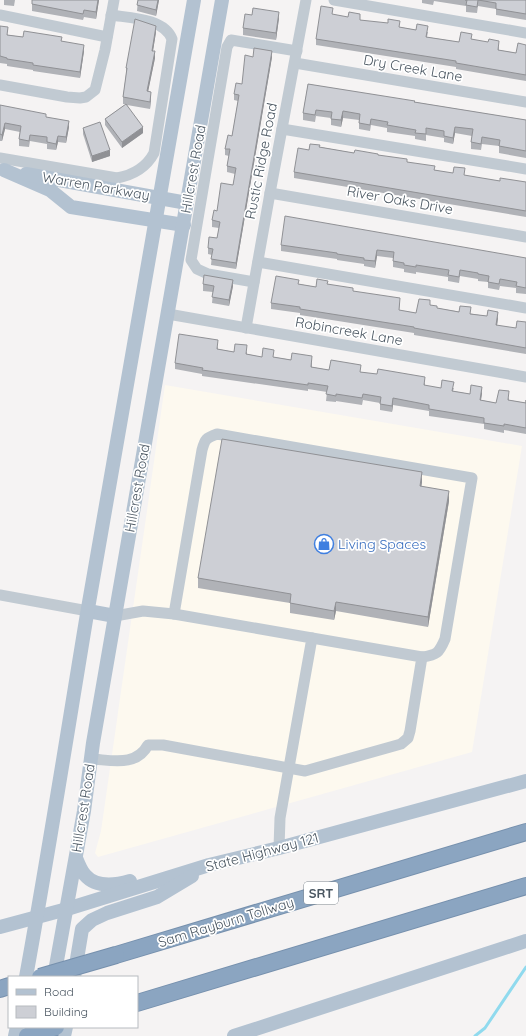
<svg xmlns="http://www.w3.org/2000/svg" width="526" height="1036" font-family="Quicksand,sans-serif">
	<rect width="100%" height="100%" fill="#f5f3f3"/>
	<path fill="#fdf9ef" d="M165 385 522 446 472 752 98 857 95 853 101 831Z"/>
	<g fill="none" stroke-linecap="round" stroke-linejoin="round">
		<path stroke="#90daee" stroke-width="3" d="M475 1036 485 1028 526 967"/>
		<defs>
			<g id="highway">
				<path d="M116 955 526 832"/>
				<path d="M0 989 9 986"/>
				<path d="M137 1003 526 886"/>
			</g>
		</defs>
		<use href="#highway" stroke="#7690ad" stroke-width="18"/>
		<g stroke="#c1cad2" stroke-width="11">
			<path d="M334 0 526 33"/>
			<path d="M0 15 107 37"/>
			<path d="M295 63 526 102"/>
			<path d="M0 85 67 97 80 98 86 97 95 90 105 50 114 0"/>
			<path d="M282 129 526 169"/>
			<path d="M0 158 117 178C133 175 146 168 154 153L172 39C164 18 130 18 111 15"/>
			<path d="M270 193 526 237"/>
			<path d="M258 262 526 308"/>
			<path d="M254 282 208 274 197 269 191 260 227 47 231 40 297 51"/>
			<path d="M168 314 526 377"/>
			<path d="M246 328 270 193 306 0"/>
			<path d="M0 595 88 611"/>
			<path d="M174 614 202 450C205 439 206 438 217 434L472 478 445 639C439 653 437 655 422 657"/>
			<path d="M115 616 143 611 174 614 312 638 280 818 279 848"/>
			<path d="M91 759C112 760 136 767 148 745H163L305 771 401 744 408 738 410 731 422 657 312 638"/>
		</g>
		<g stroke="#b3c2d1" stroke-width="14">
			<path d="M4 170 50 190 71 207 184 225"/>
			<path d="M26 174 187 203"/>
			<path d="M88 611 115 616"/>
			<path d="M76 858C78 863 81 871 85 875 96 888 116 885 130 881"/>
			<path d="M0 927 67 909 209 865 279 848 526 781"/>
			<path d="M26 977C48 856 67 735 87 614 122 409 159 205 194 0"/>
			<path d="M54 977 84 811 93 743 222 0"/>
			<path d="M74 977 82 929 92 920 107 913 157 897 192 876"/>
			<path d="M15 1036 17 1027"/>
			<path d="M64 1036 66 1027"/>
			<path d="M234 1036 526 941"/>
		</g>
		<use href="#highway" stroke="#8ba5c1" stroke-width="16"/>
		<defs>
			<g id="highway-bridge">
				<path d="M40 977 116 955"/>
				<path d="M27 1036 56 1027"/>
			</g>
		</defs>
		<use href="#highway-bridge" stroke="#7690ad" stroke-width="18" stroke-linecap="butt"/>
		<use href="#highway-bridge" stroke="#8ba5c1" stroke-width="16"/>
	</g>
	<g fill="#b0b2b7">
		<path d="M4 0H15L14 6 4 5Z"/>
		<path d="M99 0 96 19 84 17 83 20 32 11V4Z"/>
		<path d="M138 0H159L156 16 137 11Z"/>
		<path d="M422 0H526V20L496 15V9L478 6 477 13 466 12V6L434 1 433 5 422 3Z"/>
		<path d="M252 15 279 18 276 40 243 35V28Z"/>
		<path d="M360 20 428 32 427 37 459 42 472 39 499 47V50L516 53 526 45V81L456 69V67L316 45V39Z"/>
		<path d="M0 26 8 35 23 37 62 41 84 51 80 78 33 71V70L7 66V64L0 63Z"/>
		<path d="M156 32 153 51 155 58 148 91 151 98 150 109 127 105 143 133 122 148 105 125V119L126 104H123V97L126 74V68Z"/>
		<path d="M253 57H272L236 269 211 265 212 255 208 254V248L217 238 219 228 212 227V220L217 211 233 185 235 174 227 172V166L229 156 225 155V149L232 136 238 101 234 100V94L242 84Z"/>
		<path d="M308 84 415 102 526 120V158L499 153V146L482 144 481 150 471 149V142L472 136 455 133 453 144 444 142V138L426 135V141L415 139V136L387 132V128L371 125 370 131 359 129V120L343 118 341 127 331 125V118L316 116 315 122 303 120V113Z"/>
		<path d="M0 105 46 117 69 127 66 143 58 142 56 150 47 149V144L30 141 29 147 19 146V139L20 132 5 129 2 141H0Z"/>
		<path d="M83 128 110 156 92 162 83 134Z"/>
		<path d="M320 147 354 153 378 155 407 162 435 170 465 176 500 181 526 182V217L294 178V172L309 150Z"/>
		<path d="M281 245 526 258V294L516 293V288L500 286 499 290 488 288V282L478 281V279L460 276 459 283 448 281V277L416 272V274L404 272V269L393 267V258L377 256 375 268 364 266V264L337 260V259L281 251Z"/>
		<path d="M203 284 233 286 229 306 212 303 213 292 203 291Z"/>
		<path d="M299 284 316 287 328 284 400 304 399 310 416 313 430 305 437 308 498 318 497 326 516 328 526 322V354L414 335V333L300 315V313L271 309V303Z"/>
		<path d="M218 347V349L234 352H247V354L262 357H274L312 363V367L329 370 361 372 425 383V386L441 388H454L453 391 470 394 482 393 481 400 496 403 509 398V400L526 403V400V434L504 430V433L484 429V424L429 416V411L393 405 392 412 380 410V403L363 400 362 405 336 401V402L326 401 327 392 308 389V391L202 376V374L175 369V363Z"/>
		<path d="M422 482 421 487 449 501 428 627 336 611 334 620 290 613V603L198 588V578Z"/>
	</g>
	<g fill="#909195">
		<path d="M98 0H99L96 19V12Z"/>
		<path d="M158 0H159L156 16V10Z"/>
		<path d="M279 12V18L276 40V33Z"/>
		<path d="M156 26V32L152 57V51Z"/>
		<path d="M84 45V51L80 78V72Z"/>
		<path d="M155 51V58L147 97V91Z"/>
		<path d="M272 51V57L236 269V263Z"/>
		<path d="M151 92V98L150 109V102Z"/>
		<path d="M343 111V118L341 127V120Z"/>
		<path d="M69 121V127L66 143V137Z"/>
		<path d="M5 123V129L2 141V135Z"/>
		<path d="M143 127V133L122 148V142Z"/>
		<path d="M455 127V133L453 144V138Z"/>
		<path d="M58 136V142L56 150V144Z"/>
		<path d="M110 150V156L92 162V156Z"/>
		<path d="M377 250V256L375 268V261Z"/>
		<path d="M233 280V286L229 306V300Z"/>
		<path d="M498 312V318L496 332V325Z"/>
		<path d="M482 387V393L480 406V400Z"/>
		<path d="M393 398V405L392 412V406Z"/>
		<path d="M422 472V482L420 496V486Z"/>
		<path d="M449 491V501L428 627V617Z"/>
		<path d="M336 602V611L334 620V611Z"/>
	</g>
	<g fill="#cdcfd5" stroke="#909195">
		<path d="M32 0H98L96 12 84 10 83 14 32 4Z"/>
		<path d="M138 0H158L156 10 137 5Z"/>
		<path d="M465 0H526V14L496 9V3L478 0 477 7 466 5 467 0Z"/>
		<path d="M321 6 333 8 332 14 348 17 349 12 360 14V20L388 23V19L400 21 399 27 416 30 417 24 428 26 426 37 459 42 461 32 472 34 471 39 488 42 489 39 499 41 498 50 516 53 518 43 526 45V75L456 63V61L316 39Z"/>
		<path d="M253 8 279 12 276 33 243 28 245 14 252 15Z"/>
		<path d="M135 19 156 26 152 51H155L147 91 151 92 150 102 123 97 127 68H126Z"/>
		<path d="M0 26 8 27 7 35 23 37 24 31 62 37 61 41 84 45 80 72 33 65V63L7 59V58L0 56Z"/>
		<path d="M254 48 272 51 236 263 211 259 213 249 208 248 209 237 217 238 220 222 212 220 214 210 217 211 221 183 233 185 236 168 227 166 230 149H225L228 135 232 136 239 95 234 94 236 83 242 84 245 55 253 57Z"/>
		<path d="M308 84 415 101 414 102 526 120V151L499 146 500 140 482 137 481 144 471 142 473 129 455 127 453 138 444 136V131L426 128V134L415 133 416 130 387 125 388 122 371 119 370 125 359 123 360 114 343 111 341 120 331 119 332 112 316 110 315 115 303 113Z"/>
		<path d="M126 104 143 127 122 142 105 119Z"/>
		<path d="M0 105 46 114V117L69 121 66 137 58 136 56 144 47 142V137L30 135 29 141 19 139 21 126 5 123 2 135 0 134Z"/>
		<path d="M100 122 110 150 92 156 83 128Z"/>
		<path d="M310 144 320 145 319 147 354 153 355 150 378 154V155L407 159V162L435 166 434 170 453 173 454 167 465 168 464 175 500 181V178L526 182V211L294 172 298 148 309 150Z"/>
		<path d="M285 216 526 258V288L516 286 517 282 500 279 499 284 488 282 489 276 478 274V273L460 270 459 277 448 275 449 270 416 265V267L404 265V263L393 261 394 252 377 250 375 261 364 260V258L337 254V253L281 245Z"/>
		<path d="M204 275 233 280 229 300 212 297 214 286 203 284Z"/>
		<path d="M276 276 299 280 298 284 316 287 317 279 328 281 327 284 353 288V291L400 298 399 310 416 313 419 299 430 300V305L437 306V308L459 312 460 306 471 307 470 314 487 316 488 310 498 312 496 325 516 328 517 321 526 322V348L414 328V327L300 309V307L271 303Z"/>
		<path d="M179 334 218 340 217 349 234 352 235 344 247 345 246 354 262 357 263 348 274 350 273 357 291 360 292 353 312 356 311 367 329 370 331 360 361 365 360 372 377 374 378 369 425 377 424 385 441 388 442 380 454 382 452 391 470 394 471 385 482 387 480 400 496 403 499 390 509 391 508 400 526 403V400V428L504 424V426L484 423V418L429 409V405L393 398 392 406 380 404 381 397 363 394 362 398 336 394V396L326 394 328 386 308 383V385L202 370 203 368 175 363Z"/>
		<path d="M222 439 422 472 420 486 449 491 428 617 336 602 334 611 290 603 291 594 198 578Z"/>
	</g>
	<defs>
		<symbol id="shop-ring" viewBox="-11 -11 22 22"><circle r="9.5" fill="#fff" stroke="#3f7fe0" stroke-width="1.5"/><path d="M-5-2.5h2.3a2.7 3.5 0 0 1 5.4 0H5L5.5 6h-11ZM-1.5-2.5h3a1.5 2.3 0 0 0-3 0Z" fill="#3f7fe0"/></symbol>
	</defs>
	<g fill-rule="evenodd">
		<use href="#shop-ring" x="313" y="533" width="22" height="22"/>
	</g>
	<g text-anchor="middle" stroke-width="3.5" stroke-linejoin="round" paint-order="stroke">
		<rect fill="#fff" stroke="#808990" stroke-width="1" x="304" y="882" width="34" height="22" rx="3"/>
		<g font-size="13" font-weight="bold" fill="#4a5661">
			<text x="321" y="898">SRT</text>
		</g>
		<g font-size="14" fill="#4a5661" stroke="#fff">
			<text transform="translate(413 68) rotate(10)" y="5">Dry Creek Lane</text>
			<text transform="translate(261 161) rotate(-79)" y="5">Rustic Ridge Road</text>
			<text transform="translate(193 169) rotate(-80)" y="5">Hillcrest Road</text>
			<text transform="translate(96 186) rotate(10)" y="5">Warren Parkway</text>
			<text transform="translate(400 200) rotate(10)" y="5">River Oaks Drive</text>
			<text transform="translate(349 331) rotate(10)" y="5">Robincreek Lane</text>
			<text transform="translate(137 488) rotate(-80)" y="5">Hillcrest Road</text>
			<text transform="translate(83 808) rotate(-81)" y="5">Hillcrest Road</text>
			<text transform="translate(262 852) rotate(-15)" y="5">State Highway 121</text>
			<text transform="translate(226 922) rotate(-17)" y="5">Sam Rayburn Tollway</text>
		</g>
		<g font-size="14" fill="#366cbe" stroke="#fff" text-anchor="start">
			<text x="338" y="549">Living Spaces</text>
		</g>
	</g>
	<rect x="8" y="976" width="130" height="52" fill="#ffffff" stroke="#b7bbc0"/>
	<rect x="16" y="989" width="20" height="6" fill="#b3c2d1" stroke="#b7bbc0"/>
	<text x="44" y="996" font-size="12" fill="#4a5661">Road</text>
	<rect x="16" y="1006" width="20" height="12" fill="#cdcfd5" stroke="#b7bbc0"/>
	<text x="44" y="1016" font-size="12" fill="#4a5661">Building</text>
</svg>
